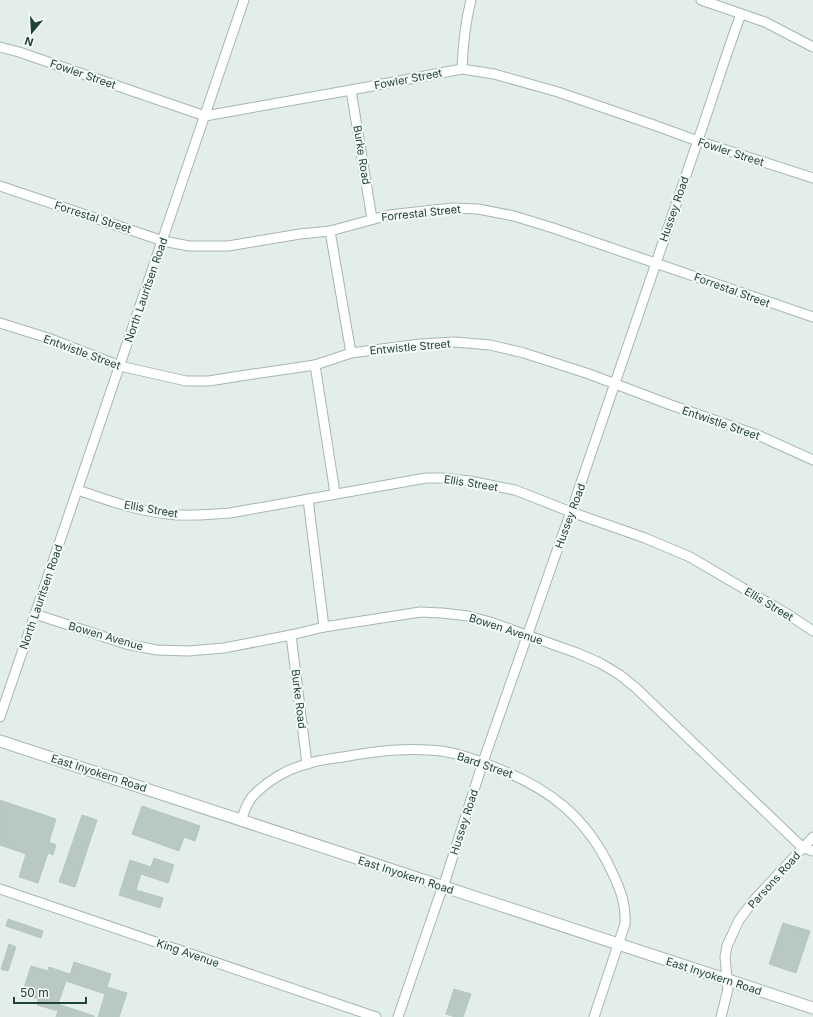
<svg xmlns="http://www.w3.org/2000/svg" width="813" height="1017" font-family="Inter,sans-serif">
	<rect width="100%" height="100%" fill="#e3eeea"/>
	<g fill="#b8c9c3" stroke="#b5c8c2">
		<path d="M0 800 56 819 49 842 56 845 53 855 48 853 38 883 19 877 26 854 0 845Z"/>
		<path d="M142 806 200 826 195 841 184 837 179 851 132 834Z"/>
		<path d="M82 815 97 820 75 887 59 882Z"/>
		<path d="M154 858 174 865 168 883 141 874 136 890 163 898 160 908 119 895 130 860 151 867Z"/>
		<path d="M8 919 43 931 41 938 6 926Z"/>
		<path d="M783 923 810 931 796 973 769 964Z"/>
		<path d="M9 944 16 947 8 971 1 969Z"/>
		<path d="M74 962 111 974 107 987 127 993 119 1017H98L105 994 66 981 58 1004 94 1016V1017H56L58 1011 37 1005 38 999 22 994 31 966 48 971 49 967 70 974Z"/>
		<path d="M454 989 471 994 463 1017H455L446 1014Z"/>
	</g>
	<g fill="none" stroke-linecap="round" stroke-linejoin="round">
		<defs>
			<g id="minor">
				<path d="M701 0 765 22 813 47"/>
				<path d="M0 47 19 52 205 116 351 90 462 69 494 74 558 92 651 124 698 141 813 178"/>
				<path d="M462 69C463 45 465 23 471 0"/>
				<path d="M351 90 372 219"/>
				<path d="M0 186 163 241 189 246H228L300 234 330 231 389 215 452 208 478 209 514 216 553 228 813 317"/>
				<path d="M330 231 351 353"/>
				<path d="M0 323 48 338 120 366 186 381H209L240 376 315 365 351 353 420 344 455 342 490 345 524 353 589 374 671 405 760 436 813 460"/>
				<path d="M315 365 335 493"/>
				<path d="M78 490C107 500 137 511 168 514 188 517 210 514 230 513L426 478H443L470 481 515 490 571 512 645 538 690 557 789 615 813 631"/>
				<path d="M308 499 324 627"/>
				<path d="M35 614 126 644 157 650 188 651 224 648 291 635 324 627 420 612 442 613 468 616 490 622 577 653 600 663 620 675 636 688 803 848 813 851"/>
				<path d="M291 635 307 764"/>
				<path d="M0 717 244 0"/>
				<path d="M241 820C244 813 247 802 253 796 267 781 287 769 307 764 318 760 331 759 343 757 376 751 408 747 442 751 460 754 477 760 494 767 549 788 587 817 612 872 621 891 626 904 625 924L594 1017"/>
				<path d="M0 889 376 1017"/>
				<path d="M398 1017 438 900 446 878 483 762 560 542 571 512C613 389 655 266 697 143 712 100 725 57 741 14"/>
				<path d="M721 1017 728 989 725 957 727 946 739 920 754 900 813 837"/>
			</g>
			<path id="tertiary" d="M0 741 813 1008"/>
		</defs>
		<use href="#minor" stroke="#a5b7b2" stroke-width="11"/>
		<use href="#tertiary" stroke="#a5b7b2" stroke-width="13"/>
		<use href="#minor" stroke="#fff" stroke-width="9"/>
		<use href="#tertiary" stroke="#fff" stroke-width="11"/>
	</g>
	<g text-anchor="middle" stroke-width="4" stroke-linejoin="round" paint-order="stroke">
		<g font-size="11" fill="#21413b" stroke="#f4faf8">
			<text transform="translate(83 74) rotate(19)" y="4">Fowler Street</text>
			<text transform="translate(408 79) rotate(-11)" y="4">Fowler Street</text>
			<text transform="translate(731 152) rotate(18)" y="4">Fowler Street</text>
			<text transform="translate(362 155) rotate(81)" y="4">Burke Road</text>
			<text transform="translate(674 209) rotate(-71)" y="4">Hussey Road</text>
			<text transform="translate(421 213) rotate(-6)" y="4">Forrestal Street</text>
			<text transform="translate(93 217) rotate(18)" y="4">Forrestal Street</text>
			<text transform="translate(146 290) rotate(-71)" y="4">North Lauritsen Road</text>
			<text transform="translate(732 290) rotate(20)" y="4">Forrestal Street</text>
			<text transform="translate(410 347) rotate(-5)" y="4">Entwistle Street</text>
			<text transform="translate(82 352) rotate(20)" y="4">Entwistle Street</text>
			<text transform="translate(721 423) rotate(19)" y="4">Entwistle Street</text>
			<text transform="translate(471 483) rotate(9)" y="4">Ellis Street</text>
			<text transform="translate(151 509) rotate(10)" y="4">Ellis Street</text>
			<text transform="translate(570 516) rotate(-70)" y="4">Hussey Road</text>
			<text transform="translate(41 597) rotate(-71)" y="4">North Lauritsen Road</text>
			<text transform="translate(769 604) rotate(31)" y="4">Ellis Street</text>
			<text transform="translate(506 629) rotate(18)" y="4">Bowen Avenue</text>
			<text transform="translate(106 636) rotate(16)" y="4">Bowen Avenue</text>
			<text transform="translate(299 699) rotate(83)" y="4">Burke Road</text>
			<text transform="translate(485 765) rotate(19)" y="4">Bard Street</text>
			<text transform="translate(99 773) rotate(18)" y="4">East Inyokern Road</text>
			<text transform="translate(464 822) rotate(-72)" y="4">Hussey Road</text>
			<text transform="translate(406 875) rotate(18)" y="4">East Inyokern Road</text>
			<text transform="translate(774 880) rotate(-48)" y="4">Parsons Road</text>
			<text transform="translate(188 953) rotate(19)" y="4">King Avenue</text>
			<text transform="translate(714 976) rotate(18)" y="4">East Inyokern Road</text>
		</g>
	</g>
	<g transform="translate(32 32) rotate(198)" stroke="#f4faf8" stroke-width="3" paint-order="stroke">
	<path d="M0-3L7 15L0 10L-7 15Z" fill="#21413b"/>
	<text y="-6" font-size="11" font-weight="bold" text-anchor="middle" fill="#21413b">N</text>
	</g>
	<path d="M14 997v6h72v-6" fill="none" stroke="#21413b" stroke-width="2"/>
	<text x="20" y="997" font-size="12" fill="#21413b" stroke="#f4faf8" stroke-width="3" paint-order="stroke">50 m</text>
</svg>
